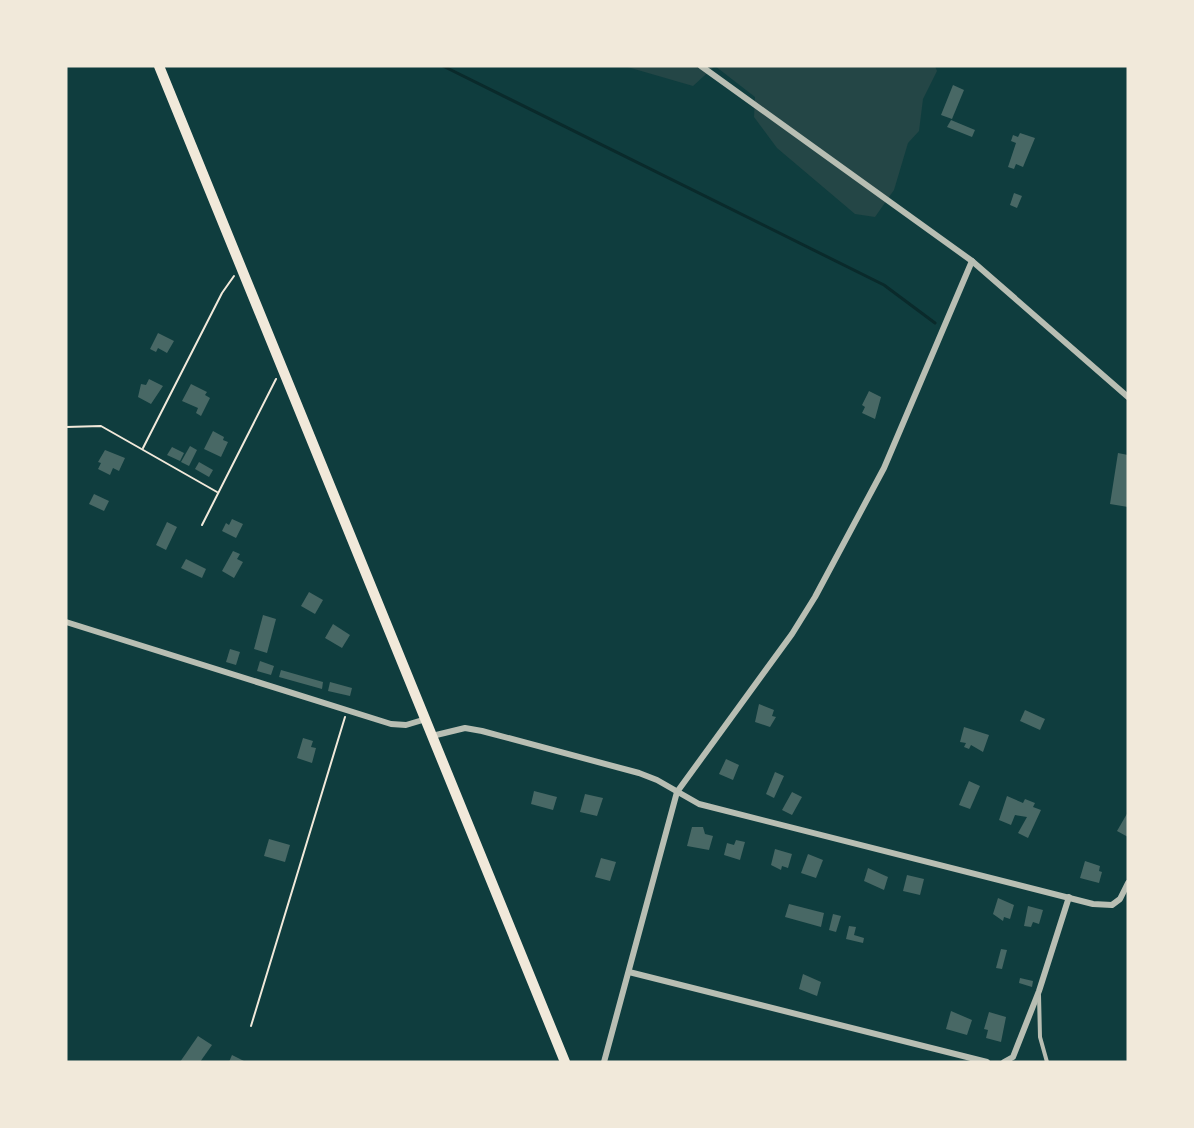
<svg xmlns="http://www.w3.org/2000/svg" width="1194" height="1128" font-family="'DejaVu Sans',sans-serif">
	<rect width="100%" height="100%" fill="#0f3d3e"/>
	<path fill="#244646" d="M624 66H935L937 71 923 99 919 131 908 143 894 190 875 217 855 214 777 148 754 117 755 97 715 66 693 86Z"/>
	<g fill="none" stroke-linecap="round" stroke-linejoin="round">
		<path stroke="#0a2a2b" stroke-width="3" d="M443 66 884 285 935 323"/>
	</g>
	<g fill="#486865">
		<path d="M953 85 964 90 952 119 941 115Z"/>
		<path d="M951 120 975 130 972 137 947 127Z"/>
		<path d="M1020 133 1035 138 1023 167 1016 164 1014 169 1008 167 1016 143 1011 141 1013 135 1018 137Z"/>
		<path d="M1014 193 1022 196 1017 208 1010 205Z"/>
		<path d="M158 333 174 341 167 353 158 348 156 352 150 349Z"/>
		<path d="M149 379 163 386 151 404 138 397 141 384 146 385Z"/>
		<path d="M191 384 207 392 205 395 210 398 201 416 196 413 198 408 182 401Z"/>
		<path d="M869 391 881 397 875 419 862 413 865 407 862 405Z"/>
		<path d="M213 431 224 437 223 440 228 442 221 457 204 449Z"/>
		<path d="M190 446 197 450 189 466 181 462Z"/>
		<path d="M172 447 184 453 180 461 167 455Z"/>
		<path d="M105 450 125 458 119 471 113 468 110 475 98 469 101 463 98 462Z"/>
		<path d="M1118 453 1128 455V507L1110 504Z"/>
		<path d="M199 462 213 470 209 477 195 469Z"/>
		<path d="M94 494 109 501 104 511 89 504Z"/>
		<path d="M232 519 243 524 236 538 222 531 226 523 229 525Z"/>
		<path d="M167 522 177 527 166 550 156 545Z"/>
		<path d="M233 551 240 554 237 559 243 562 234 578 222 571Z"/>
		<path d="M186 559 206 569 202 578 181 568Z"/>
		<path d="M309 592 323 600 315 614 301 606Z"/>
		<path d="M263 615 276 619 267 653 254 649Z"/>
		<path d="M333 624 350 635 342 648 325 638Z"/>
		<path d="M230 649 240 652 236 665 226 662Z"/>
		<path d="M260 661 274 666 271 675 257 671Z"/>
		<path d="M281 670 323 682 322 689 279 677Z"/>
		<path d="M330 682 352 688 350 696 328 691Z"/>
		<path d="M759 704 774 710 772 716 776 717 770 727 755 722Z"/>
		<path d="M1025 710 1045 719 1040 730 1020 721Z"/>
		<path d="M964 727 989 735 983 752 971 745 969 749 964 747 966 743 960 742Z"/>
		<path d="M303 738 313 741 311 747 316 748 312 763 297 758Z"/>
		<path d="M726 759 739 765 733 780 719 774Z"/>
		<path d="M775 772 784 776 774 798 766 794Z"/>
		<path d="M969 781 980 786 970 809 959 805Z"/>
		<path d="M534 791 557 797 553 810 531 804Z"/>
		<path d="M792 792 802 797 792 815 782 810Z"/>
		<path d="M585 794 603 798 597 816 580 812Z"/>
		<path d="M1007 796 1023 803 1025 799 1035 803 1033 807 1041 810 1028 838 1018 833 1027 817 1015 815 1011 825 999 820Z"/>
		<path d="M1128 812V837L1117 831Z"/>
		<path d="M692 827H703L705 834 713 836 709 850 687 846Z"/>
		<path d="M269 839 290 845 285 862 264 856Z"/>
		<path d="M736 840 745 842 740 860 724 855 727 843 734 845Z"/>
		<path d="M775 849 792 854 788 868 782 866 781 870 771 865Z"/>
		<path d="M808 854 823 860 816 878 801 873Z"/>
		<path d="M601 858 616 862 610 881 595 877Z"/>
		<path d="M1085 861 1100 866 1099 871 1102 872 1099 883 1080 878Z"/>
		<path d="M868 868 888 877 884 890 864 881Z"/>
		<path d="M907 875 924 879 920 895 903 891Z"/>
		<path d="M998 898 1014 905 1010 919 1004 917 1003 921 993 914Z"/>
		<path d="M789 904 824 913 821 927 785 917Z"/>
		<path d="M1028 906 1043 910 1039 924 1033 922 1031 927 1024 926Z"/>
		<path d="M833 914 841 916 836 932 829 930Z"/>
		<path d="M849 926 856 927 854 935 864 938 863 943 846 939Z"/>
		<path d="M1001 949 1007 950 1002 969 996 968Z"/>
		<path d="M803 974 821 982 817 996 799 989Z"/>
		<path d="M1020 978 1033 981 1032 987 1019 983Z"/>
		<path d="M951 1011 972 1020 967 1035 946 1029Z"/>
		<path d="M989 1012 1006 1017 1001 1042 986 1038 988 1030 984 1029Z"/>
		<path d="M198 1036 212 1045 200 1062H180Z"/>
		<path d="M232 1055 246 1062H229Z"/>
	</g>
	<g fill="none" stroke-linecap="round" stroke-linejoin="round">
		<g stroke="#f1e9da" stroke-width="2">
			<path d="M66 427 101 426 217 492"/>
			<path d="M143 448 222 293 234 276"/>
			<path d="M202 525 276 379"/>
			<path d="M251 1026 345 717"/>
		</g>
		<path stroke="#b8beb3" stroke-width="4" d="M1039 995 1040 1037 1047 1062"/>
		<g stroke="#b8beb3" stroke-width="6">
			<path d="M701 66 972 261 1128 397"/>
			<path d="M66 622 391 724 406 725 426 719"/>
			<path d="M432 736 465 728 482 731 639 773 657 780 699 804 1093 904 1112 905 1120 899 1128 883"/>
			<path d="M629 972 987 1062"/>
			<path d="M604 1062 677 792 792 634 815 597 884 468 972 261"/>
			<path d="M1004 1062 1013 1057 1039 991 1069 897"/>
		</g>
		<path stroke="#f1e9da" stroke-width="10" d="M159 66 565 1062"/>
	</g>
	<rect width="1194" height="1128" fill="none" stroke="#f1e9da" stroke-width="135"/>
</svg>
